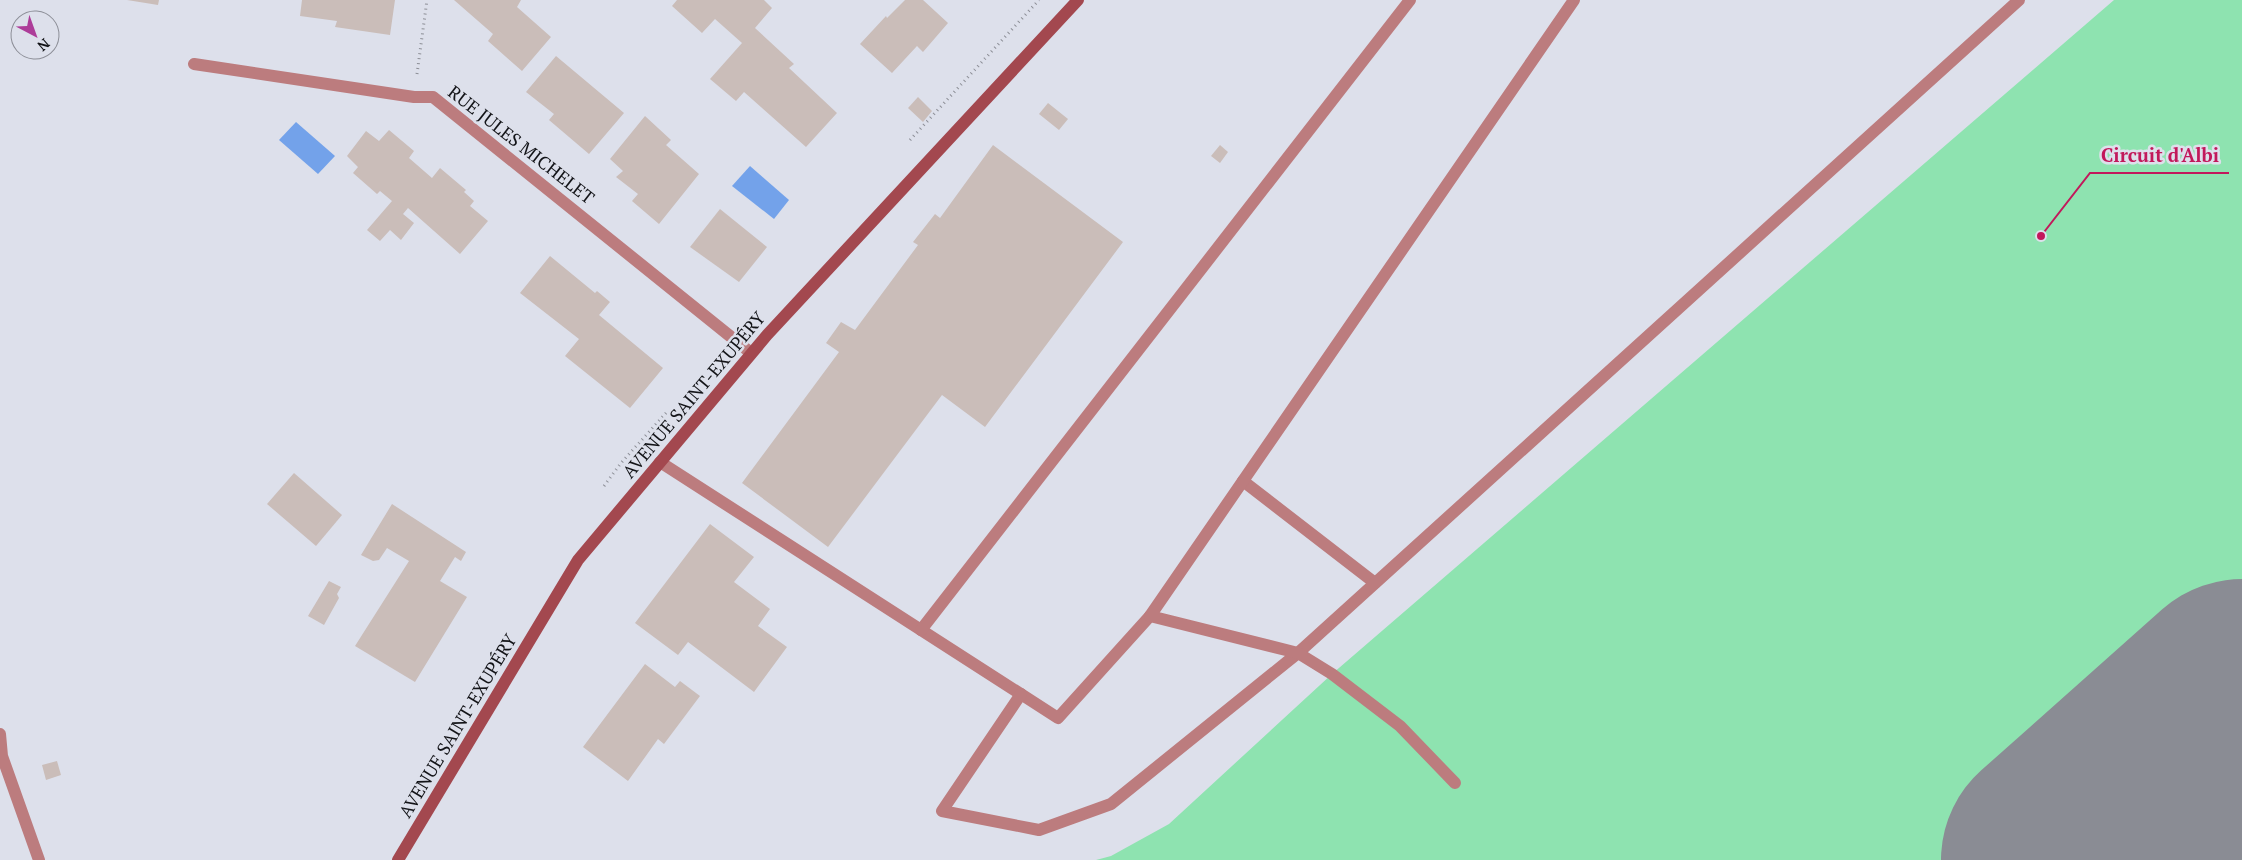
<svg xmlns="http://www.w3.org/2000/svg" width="2242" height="860" font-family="'PT Serif',serif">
	<rect width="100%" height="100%" fill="#dde0eb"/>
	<path fill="#8ee3b0" d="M2114 0H2242V860H1096L1111 856 1169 824 1332 674Z"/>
	<g fill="#73a2ea">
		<path d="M296 122 335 156 318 174 279 140Z"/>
		<path d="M750 166 789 200 774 219 732 186Z"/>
	</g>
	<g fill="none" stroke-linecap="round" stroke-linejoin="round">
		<path stroke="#8a8c94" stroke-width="96" d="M2143 860C2144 823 2178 772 2196 740"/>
		<path stroke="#8a8c94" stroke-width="240" d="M2061 860 2242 699"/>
	</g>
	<g fill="#cabdb9">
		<path d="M127 0H159L158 5Z"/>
		<path d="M302 0H395L390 35 335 27 337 21 300 16Z"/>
		<path d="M454 0H521L517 7 551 37 522 71 488 41 493 34Z"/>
		<path d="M677 0H764L772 8 755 28 794 64 789 68 837 113 806 147 744 92 736 101 710 79 742 43 715 19 702 33 672 6Z"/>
		<path d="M905 0H923L948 23 923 52 917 46 892 73 860 44 886 16 887 18Z"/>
		<path d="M556 56 624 113 589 154 549 120 554 114 526 92Z"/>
		<path d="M918 97 932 111 923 122 908 108Z"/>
		<path d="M1048 103 1068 119 1059 130 1039 114Z"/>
		<path d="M645 116 671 140 666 145 699 174 659 224 632 201 638 194 616 177 623 171 610 159Z"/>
		<path d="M389 130 414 151 409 158 432 178 440 168 466 190 464 192 474 201 470 206 488 221 460 254 408 208 403 214 414 223 401 240 390 230 380 241 367 230 392 201 380 191 377 194 353 173 358 167 347 156 366 131 379 141Z"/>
		<path d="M993 145 1123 242 985 427 942 395 828 547 742 483 839 352 826 343 841 322 855 330 918 245 913 242 935 214 940 218Z"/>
		<path d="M1220 145 1228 152 1220 163 1211 156Z"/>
		<path d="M720 209 767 247 739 282 690 247Z"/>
		<path d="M550 256 595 293 597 291 610 302 599 315 663 368 630 408 565 356 579 339 520 293Z"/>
		<path d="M294 473 342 515 316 546 267 504Z"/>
		<path d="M392 504 466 552 461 561 455 557 440 581 467 597 415 682 355 646 409 561 387 548 379 560 373 561 361 555Z"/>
		<path d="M710 524 754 557 734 582 770 609 758 626 787 647 754 692 688 642 678 655 635 623Z"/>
		<path d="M329 581 341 587 337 594 339 598 324 625 308 616Z"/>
		<path d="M645 664 675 687 680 681 700 696 664 744 658 739 628 781 583 747Z"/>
		<path d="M57 761 61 775 46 780 42 765Z"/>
	</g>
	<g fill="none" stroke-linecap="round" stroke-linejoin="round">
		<g stroke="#8d8f97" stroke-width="3" stroke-dasharray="1 4" stroke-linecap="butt">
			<path d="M417 74 427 0"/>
			<path d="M910 140 1039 0"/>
			<path d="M604 486 621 463 666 413"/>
		</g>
		<g stroke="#bc7c7e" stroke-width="12">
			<path d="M660 462 1058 718 1150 616"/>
			<path d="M1243 481 1375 583"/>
			<path d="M921 630 1410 0"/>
			<path d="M1021 694 942 811 1039 830 1111 804 1298 653 2019 0"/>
			<path d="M1455 783 1400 726 1332 674 1298 653 1150 616 1574 0"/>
		</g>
		<g stroke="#bc7c7e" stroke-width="12">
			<path d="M194 64 414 97H433L751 353"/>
			<path d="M0 734 2 756 39 860"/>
		</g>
		<path stroke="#a3484f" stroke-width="12" d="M398 860 578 560 767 335 1078 0"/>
	</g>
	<g text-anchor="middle" stroke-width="5" stroke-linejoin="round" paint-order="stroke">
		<g font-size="18" fill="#131418" stroke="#dde0eb">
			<text transform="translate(521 145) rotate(38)" y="6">RUE JULES MICHELET</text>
			<text transform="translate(694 395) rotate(-50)" y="6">AVENUE SAINT-EXUPÉRY</text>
			<text transform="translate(458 726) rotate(-59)" y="6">AVENUE SAINT-EXUPÉRY</text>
		</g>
	</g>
	<path fill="none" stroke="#c2185b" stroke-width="2" d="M2041 236L2090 173H2229"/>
	<circle fill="#c2185b" stroke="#dde0eb" stroke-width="2" cx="2041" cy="236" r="5"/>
	<g font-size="19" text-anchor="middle" font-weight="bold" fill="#c2185b" stroke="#dde0eb" stroke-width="5" stroke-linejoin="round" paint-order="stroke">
		<text x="2160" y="162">Circuit d'Albi</text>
	</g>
	<g transform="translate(35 35) rotate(139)"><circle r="24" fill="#dde0eb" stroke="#8c8e97"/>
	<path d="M0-4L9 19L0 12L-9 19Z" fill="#ad3d99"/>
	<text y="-8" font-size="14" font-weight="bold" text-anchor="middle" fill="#131418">N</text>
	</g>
</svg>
